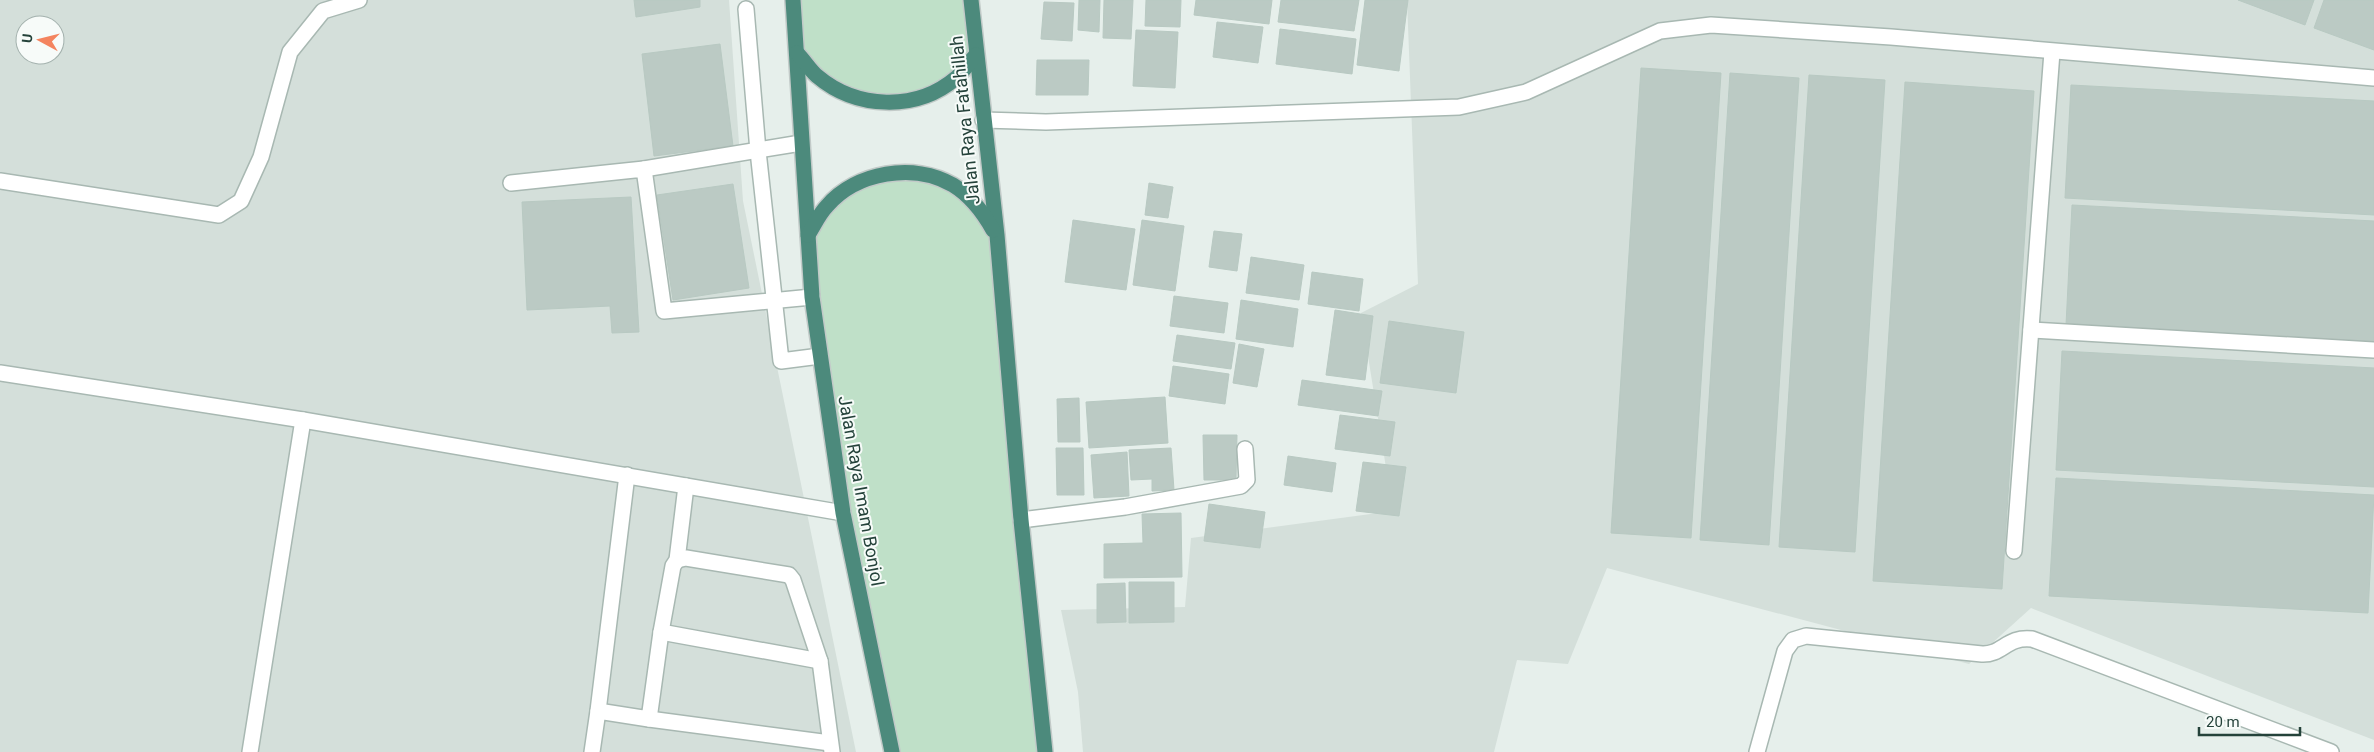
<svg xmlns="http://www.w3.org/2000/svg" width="2374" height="752" font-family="Roboto,sans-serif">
	<rect width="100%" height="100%" fill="#e6efeb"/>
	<g fill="#d4dfda" fill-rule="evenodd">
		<path d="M0 0H729L743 201 856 752H0ZM25 25H55V55H25Z"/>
		<path d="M1407 0H2374V740L2031 608 1969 664 1607 568 1568 664 1517 660 1494 752H1083L1078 692 1061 610 1185 607 1191 538 1393 511 1361 313 1418 284Z"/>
	</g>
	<g fill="#bfe0c8">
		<path d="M793 0H971L976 55 956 78 901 102 842 93 797 53Z"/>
		<path d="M886 173 952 185 997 235 1045 752H892L843 513 808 235 827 205Z"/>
	</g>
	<g fill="#bbcac4" stroke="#b8c9c2">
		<path d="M634 0H700V7L636 17Z"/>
		<path d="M1079 0H1100L1099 32 1078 30Z"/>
		<path d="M1104 0H1133L1131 39 1103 38Z"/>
		<path d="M1146 0H1181L1180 27 1145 26Z"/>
		<path d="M1196 0H1272L1269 24 1194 15Z"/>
		<path d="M1281 0H1359L1354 31 1278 22Z"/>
		<path d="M1365 0H1408L1399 71 1357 65Z"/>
		<path d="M2238 0H2314L2305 25Z"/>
		<path d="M2324 0H2374V50L2314 28Z"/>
		<path d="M1044 2 1074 3 1072 41 1041 39Z"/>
		<path d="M1217 22 1263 27 1258 63 1213 57Z"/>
		<path d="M1280 29 1356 39 1352 74 1276 64Z"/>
		<path d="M1136 30 1178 32 1175 88 1133 86Z"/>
		<path d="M720 44 733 146 654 156 642 54Z"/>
		<path d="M1037 60H1089L1088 95H1036Z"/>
		<path d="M1641 68 1721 73 1691 538 1611 533Z"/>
		<path d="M1730 73 1799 78 1769 545 1700 540Z"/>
		<path d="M1809 75 1885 80 1855 552 1779 547Z"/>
		<path d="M1905 82 2034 91 2002 589 1873 581Z"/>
		<path d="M2071 85 2374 101V215L2065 198Z"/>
		<path d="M1149 183 1173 187 1168 218 1145 215Z"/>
		<path d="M733 184 749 288 673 300 657 195Z"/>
		<path d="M631 197 639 332 612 333 610 306 527 310 522 202Z"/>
		<path d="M2072 205 2374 221V342L2066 325Z"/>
		<path d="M1073 220 1135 229 1126 290 1065 282Z"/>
		<path d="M1142 220 1184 226 1175 291 1133 285Z"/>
		<path d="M1214 231 1242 234 1237 271 1209 267Z"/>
		<path d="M1251 257 1304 265 1299 300 1246 293Z"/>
		<path d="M1312 272 1363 279 1359 311 1308 304Z"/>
		<path d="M1174 296 1228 303 1224 333 1170 326Z"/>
		<path d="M1241 300 1298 309 1293 347 1236 339Z"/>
		<path d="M1335 310 1373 316 1365 380 1326 375Z"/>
		<path d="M1389 321 1464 332 1456 393 1380 383Z"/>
		<path d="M1177 335 1235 343 1231 369 1173 361Z"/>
		<path d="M1239 344 1264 349 1257 387 1233 383Z"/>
		<path d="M2062 351 2374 368V487L2056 470Z"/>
		<path d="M1173 366 1229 374 1225 404 1169 396Z"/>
		<path d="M1302 380 1382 391 1378 416 1298 405Z"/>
		<path d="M1165 397 1168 443 1089 448 1086 402Z"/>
		<path d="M1079 398 1080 442H1058L1057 399Z"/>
		<path d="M1340 415 1395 422 1390 456 1335 449Z"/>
		<path d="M1203 435H1237L1236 480H1204Z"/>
		<path d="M1056 448H1083L1084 495H1057Z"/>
		<path d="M1171 448 1174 490 1152 491V479L1131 480 1129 450Z"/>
		<path d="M1127 452 1129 496 1094 498 1091 455Z"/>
		<path d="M1288 456 1336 463 1332 492 1284 485Z"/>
		<path d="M1363 462 1406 467 1399 516 1356 511Z"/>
		<path d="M2056 478 2374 495 2368 613 2049 596Z"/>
		<path d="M1209 504 1265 512 1260 548 1204 541Z"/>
		<path d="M1181 513 1182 577 1104 578V544L1143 543 1142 514Z"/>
		<path d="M1129 582H1174V622L1129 623Z"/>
		<path d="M1125 583 1126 622 1097 623V584Z"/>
	</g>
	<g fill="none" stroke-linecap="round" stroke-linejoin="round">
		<defs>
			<g id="service">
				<path d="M746 9 758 151 781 361 820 356"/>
				<path d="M983 120 1046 122 1459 107 1526 92 1660 31 1711 25 1891 37 2374 78"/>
				<path d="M644 169 801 143"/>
				<path d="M0 181 219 215 241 201 261 157 290 52 323 11 359 0"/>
				<path d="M511 183 644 169 664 311 812 297"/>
				<path d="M2031 330 2374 350"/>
				<path d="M0 373 303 420 843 513"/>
				<path d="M2014 551 2052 52"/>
				<path d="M677 560 686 558 789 575 793 580 820 661 832 752"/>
				<path d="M661 632 820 661"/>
				<path d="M598 711 627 475"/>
				<path d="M649 719 830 743"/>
				<path d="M250 752 303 420"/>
				<path d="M592 752 598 711 649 719 661 632 673 566 677 560 686 486"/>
			</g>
			<g id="minor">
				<path d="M1021 520 1125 507 1241 486 1247 480 1245 449"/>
				<path d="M1757 752 1785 651 1793 640 1806 636 1982 654C2002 655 2007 636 2032 639L2331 752"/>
			</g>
			<g id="trunk">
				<path d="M793 0 812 297 843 513 892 752"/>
				<path d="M971 0 997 235 1021 520 1045 752"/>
				<path d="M797 53C804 60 810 70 817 76 856 109 916 112 956 78 963 72 969 62 976 55"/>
				<path d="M808 235C814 226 819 214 827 206 856 172 914 162 953 185 971 196 983 212 993 230"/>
			</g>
		</defs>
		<use href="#service" stroke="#a8b8b2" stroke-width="18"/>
		<use href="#minor" stroke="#a8b8b2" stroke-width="18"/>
		<use href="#trunk" stroke="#c2cac8" stroke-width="18"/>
		<use href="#service" stroke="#fff" stroke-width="15"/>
		<use href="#minor" stroke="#fff" stroke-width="15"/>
		<use href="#trunk" stroke="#4c8a7c" stroke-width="15"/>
	</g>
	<g text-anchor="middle" stroke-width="4" stroke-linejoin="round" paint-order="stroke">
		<g font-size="18" fill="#24423a" stroke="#f7fbf9">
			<text transform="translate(965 120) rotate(-96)" y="6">Jalan Raya Fatahillah</text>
			<text transform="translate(861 491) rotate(80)" y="6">Jalan Raya Imam Bonjol</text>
		</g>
	</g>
	<g transform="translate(40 40) rotate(277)"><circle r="24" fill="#f7fbf9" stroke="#a3b1ad"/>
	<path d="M0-4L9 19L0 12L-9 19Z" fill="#f4845f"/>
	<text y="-8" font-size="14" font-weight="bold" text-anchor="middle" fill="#24423a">U</text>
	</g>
	<path d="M2199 727v8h101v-8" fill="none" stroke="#24423a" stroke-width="2.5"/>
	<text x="2206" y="727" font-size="15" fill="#24423a" stroke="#f7fbf9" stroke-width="4" paint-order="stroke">20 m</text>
</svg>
